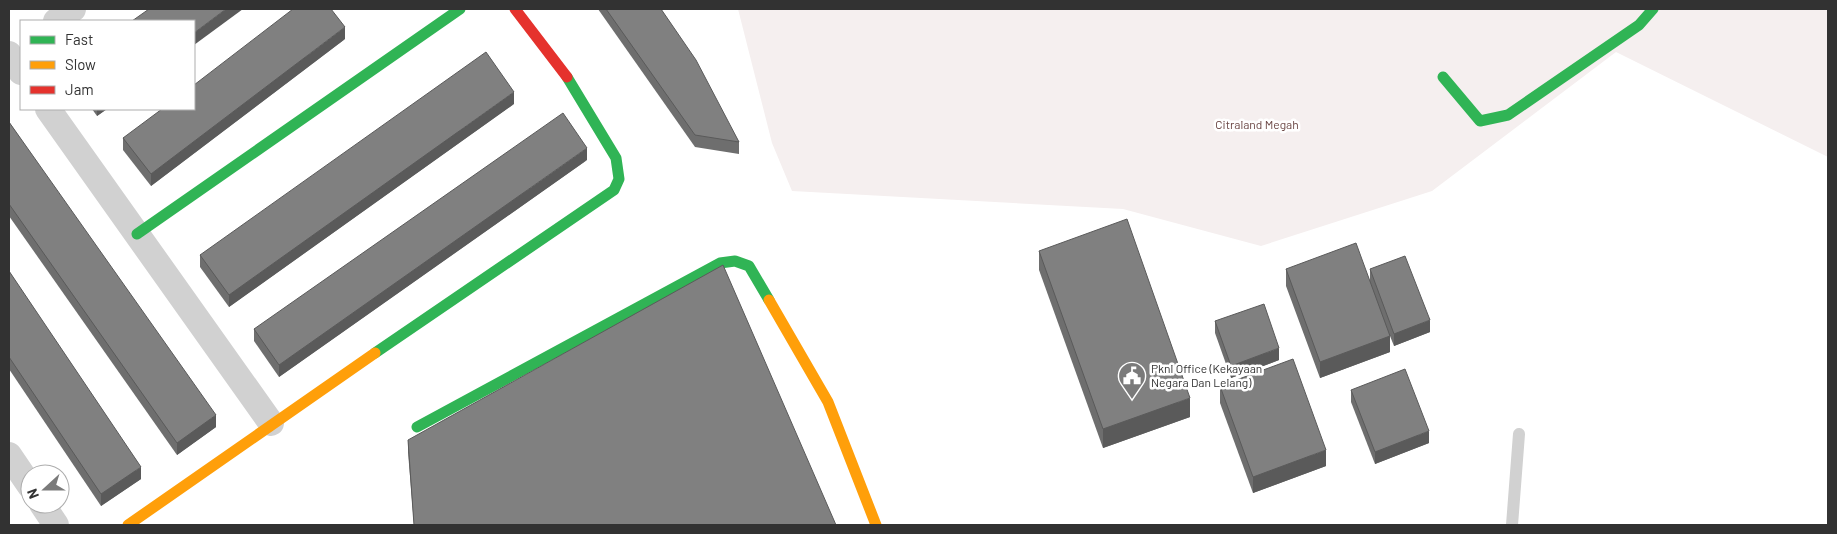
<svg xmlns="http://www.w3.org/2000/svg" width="1837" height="534" font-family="Barlow,sans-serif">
	<rect width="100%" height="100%" fill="#fff"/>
	<path fill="#f5efef" d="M738 9H1828V157L1616 52 1432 191 1261 246 1123 209 792 191 772 143Z"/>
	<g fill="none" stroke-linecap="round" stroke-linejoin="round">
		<path stroke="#d1d1d1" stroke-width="12" d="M1512 525 1519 434"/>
		<g stroke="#d1d1d1" stroke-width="26">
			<path d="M56 21 73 9"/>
			<path d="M9 54 21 72"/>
			<path d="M48 109 271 423"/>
			<path d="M9 455 30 486"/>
			<path d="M42 504 56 525"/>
		</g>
		<g stroke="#30b455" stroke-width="11">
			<path d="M1443 77 1480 121 1508 115 1639 25 1653 9"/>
			<path d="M137 234 460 9"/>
			<path d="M375 353 614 190 619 179 616 158 567 77"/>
			<path d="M417 427 720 263 735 261 749 266 769 300"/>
		</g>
		<g stroke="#ff9f0a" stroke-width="11">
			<path d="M769 300 828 402 876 525"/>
			<path d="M128 525 375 353"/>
		</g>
		<path stroke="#e5322d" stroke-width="11" d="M515 9 567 77"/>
	</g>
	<g fill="#6e6e6e">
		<path d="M598 9H661L739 142V154L695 147Z"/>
		<path d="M345 39 151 186 123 150V138Z"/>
		<path d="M514 104 229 307 200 267V255Z"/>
		<path d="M92 109H107L97 116Z"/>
		<path d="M9 122 216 427 177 455 9 216Z"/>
		<path d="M587 160 279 377 254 341V329Z"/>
		<path d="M1039 251 1190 417 1103 448 1039 270Z"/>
		<path d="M1286 269 1370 280V269L1430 332 1394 346 1390 336V352L1320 378 1286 286Z"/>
		<path d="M9 271 141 479 101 506 9 369Z"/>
		<path d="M1215 321 1279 360 1231 378 1215 333Z"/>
		<path d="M1220 386 1326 466 1253 493 1220 403Z"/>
		<path d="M1351 390 1429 443 1375 464 1351 402Z"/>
		<path d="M408 440 836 525H414L408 452Z"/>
	</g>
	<g fill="#5a5a5a">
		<path d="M226 9H243L194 45V33Z"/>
		<path d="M345 27V39L151 186V174Z"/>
		<path d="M514 92V104L229 307V295Z"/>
		<path d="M97 109H107L97 116Z"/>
		<path d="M587 148V160L279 377V365Z"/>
		<path d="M1430 320V332L1394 346V334Z"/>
		<path d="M1390 336V352L1320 378V362Z"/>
		<path d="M1279 348V360L1231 378V366Z"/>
		<path d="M1190 398V417L1103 448V429Z"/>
		<path d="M216 415V427L177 455V443Z"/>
		<path d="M1429 431V443L1375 464V452Z"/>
		<path d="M1326 450V466L1253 493V477Z"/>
		<path d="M141 467V479L101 506V494Z"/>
	</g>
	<g fill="#808080" stroke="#5a5a5a">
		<path d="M149 9H226L194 33V21H132Z"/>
		<path d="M293 9H331L345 27 151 174 123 138 162 109H194V85Z"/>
		<path d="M606 9H661L696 60 739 142 695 135Z"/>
		<path d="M486 52 514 92 229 295 200 255Z"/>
		<path d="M563 113 587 148 279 365 254 329Z"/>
		<path d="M9 122 216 415 177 443 9 204Z"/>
		<path d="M1127 219 1190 398 1103 429 1039 251Z"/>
		<path d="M1356 243 1390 336 1320 362 1286 269Z"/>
		<path d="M1405 256 1430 320 1394 334 1370 269Z"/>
		<path d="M723 265 836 525H414L408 440Z"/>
		<path d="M9 271 141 467 101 494 9 357Z"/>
		<path d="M1264 304 1279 348 1231 366 1215 321Z"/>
		<path d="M1293 359 1326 450 1253 477 1220 386Z"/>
		<path d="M1405 369 1429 431 1375 452 1351 390Z"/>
	</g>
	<defs>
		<symbol id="civic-pin" viewBox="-11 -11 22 30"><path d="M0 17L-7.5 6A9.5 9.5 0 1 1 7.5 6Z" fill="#7a7a7a" stroke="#fff"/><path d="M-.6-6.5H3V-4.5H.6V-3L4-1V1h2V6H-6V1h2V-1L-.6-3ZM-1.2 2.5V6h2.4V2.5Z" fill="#fff"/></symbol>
	</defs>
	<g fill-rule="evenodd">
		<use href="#civic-pin" x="1116" y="360" width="32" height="43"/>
	</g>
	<g text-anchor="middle" stroke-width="5" stroke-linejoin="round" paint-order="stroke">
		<g font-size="12" fill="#6a4543" stroke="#fff">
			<text x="1257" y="129">Citraland Megah</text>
		</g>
		<g font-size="12" fill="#323232" stroke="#fff" text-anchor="start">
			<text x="1151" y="373">Pknl Office (Kekayaan<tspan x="1151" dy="14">Negara Dan Lelang)</tspan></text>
		</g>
	</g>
	<rect width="1837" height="534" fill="none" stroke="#323232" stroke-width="20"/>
	<rect x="20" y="20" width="175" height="90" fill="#ffffff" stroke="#adadad"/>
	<rect x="30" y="36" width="25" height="8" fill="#30b455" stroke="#adadad"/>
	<text x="65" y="45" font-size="15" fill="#323232">Fast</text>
	<rect x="30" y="61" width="25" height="8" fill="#ff9f0a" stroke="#adadad"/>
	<text x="65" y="70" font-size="15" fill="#323232">Slow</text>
	<rect x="30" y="86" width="25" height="8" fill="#e5322d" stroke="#adadad"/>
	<text x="65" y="95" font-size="15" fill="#323232">Jam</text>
	<g transform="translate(45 489) rotate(249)"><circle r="24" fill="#ffffff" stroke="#adadad"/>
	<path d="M0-4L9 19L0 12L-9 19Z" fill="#7a7a7a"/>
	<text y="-8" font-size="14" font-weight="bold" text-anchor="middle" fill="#323232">N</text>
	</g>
</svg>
